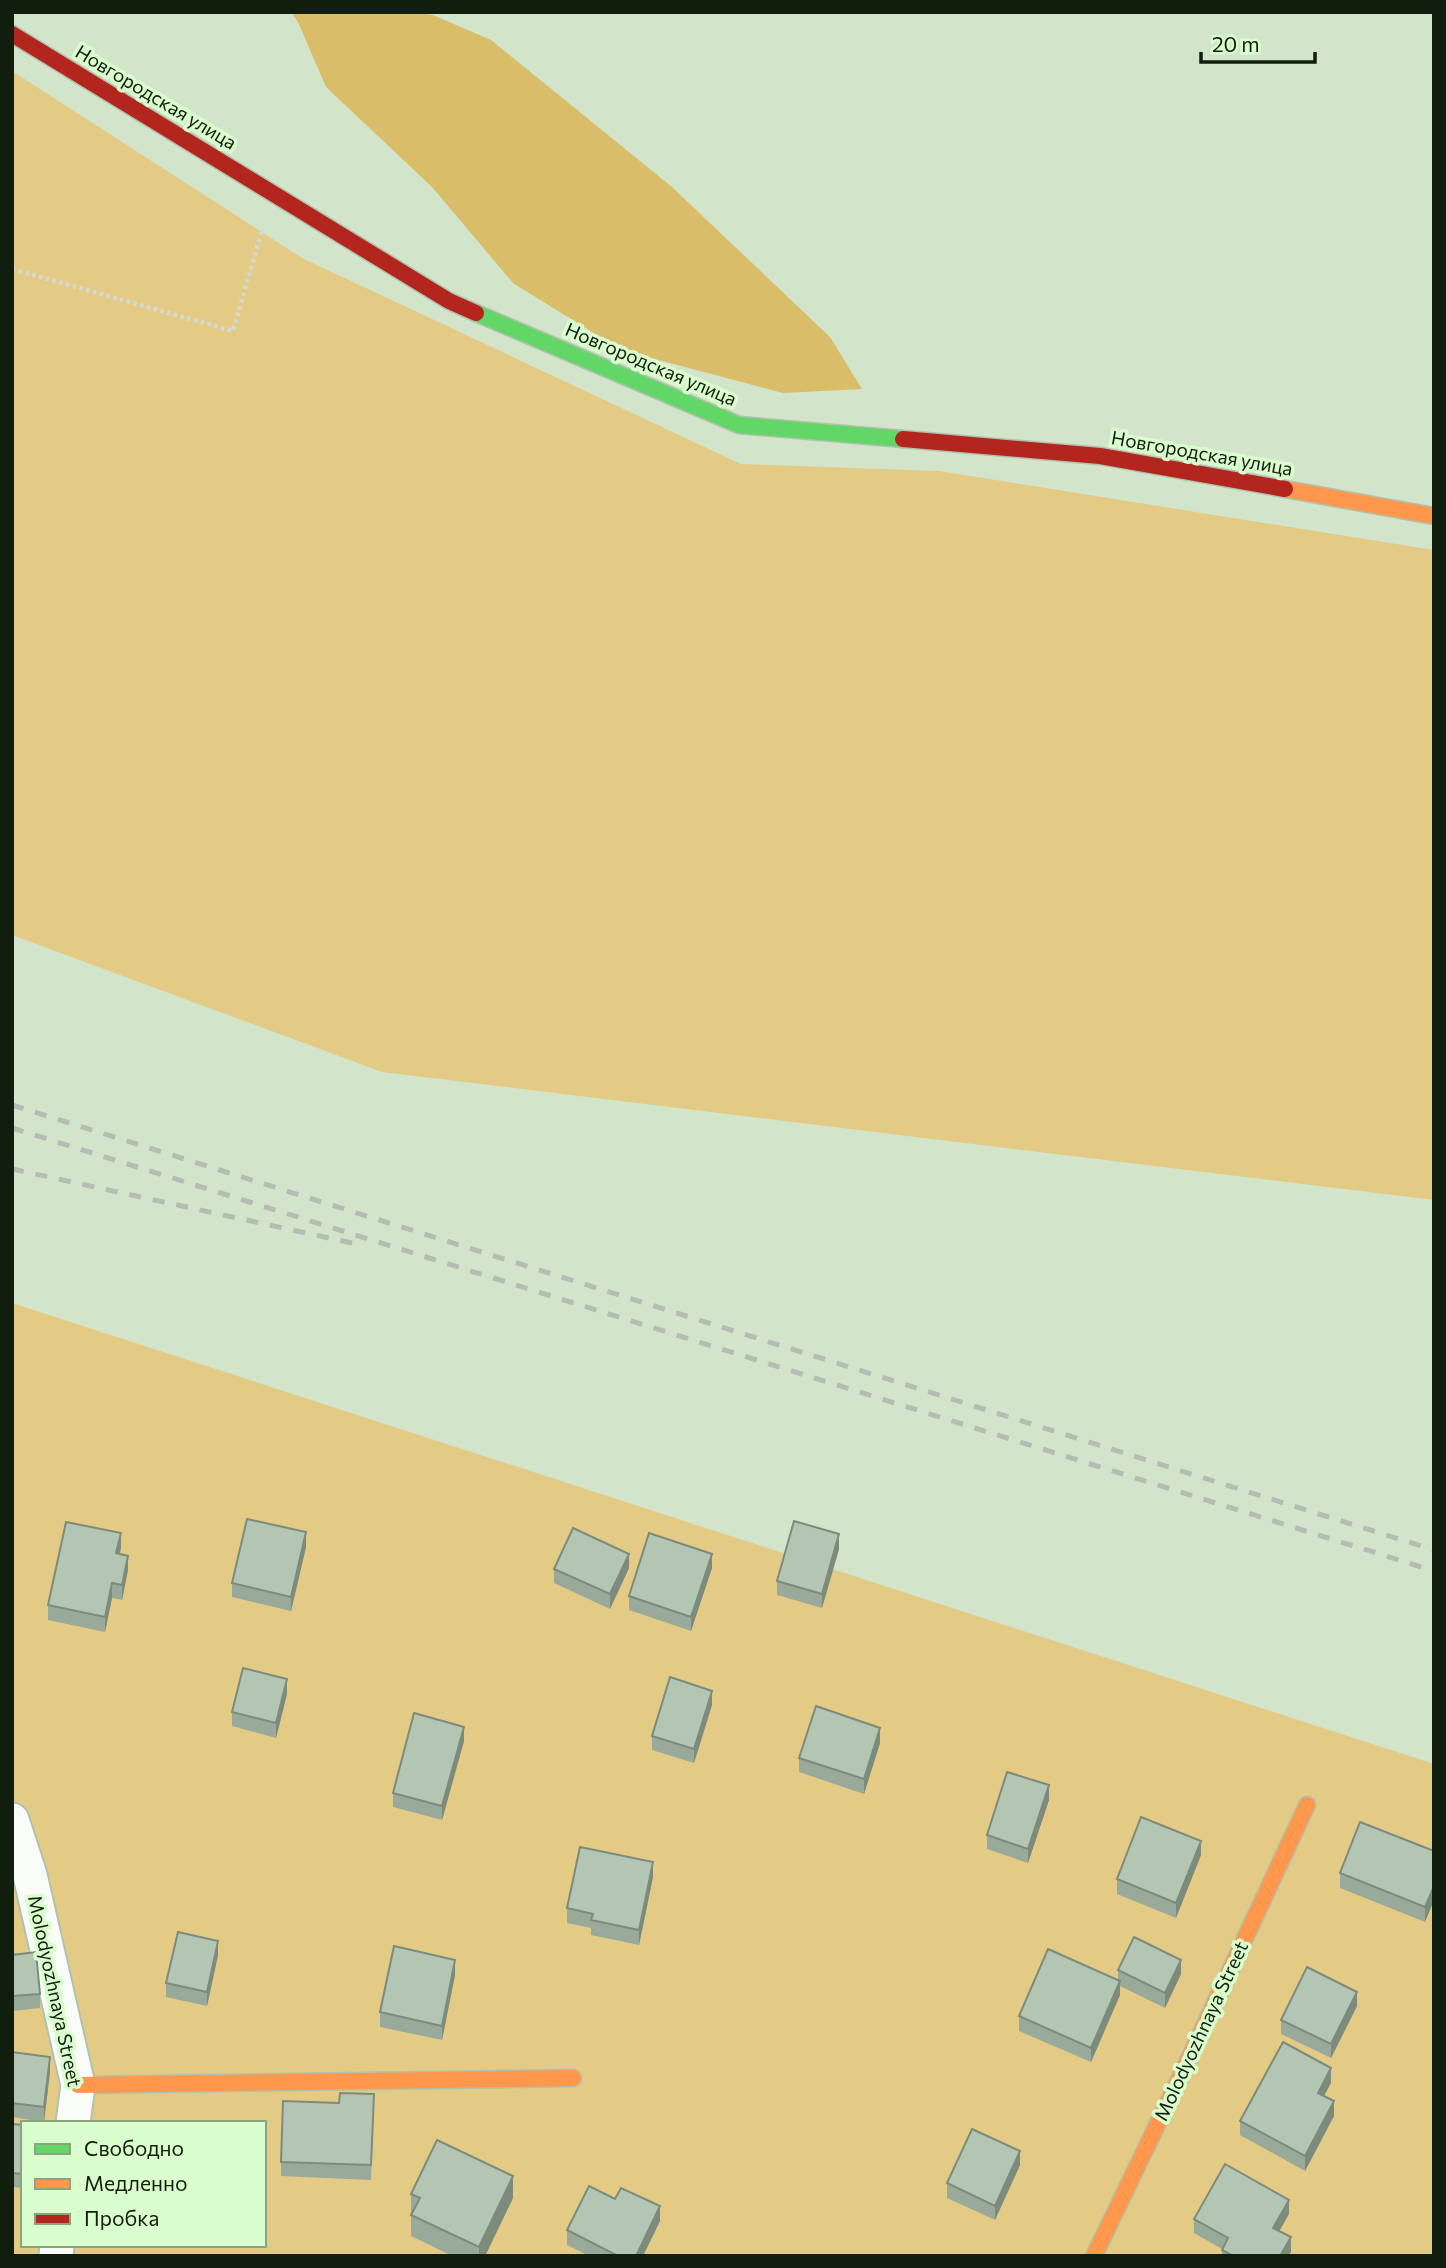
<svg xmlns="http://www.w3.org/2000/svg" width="1446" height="2268" font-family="Commissioner,sans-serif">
	<rect width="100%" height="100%" fill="#d2e5cb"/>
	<g fill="#e4cb85" fill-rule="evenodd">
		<path d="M12 71 302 258 741 464 939 471 1434 550V1200L382 1072 12 935Z"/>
		<path d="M12 1303 1434 1764V2256H12ZM23 2123H264V2245H23Z"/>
	</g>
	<path fill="#dabd69" d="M291 12H416L433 15 491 40 672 187 830 337 862 389 783 393 621 350 513 283 432 187 326 87 298 22Z"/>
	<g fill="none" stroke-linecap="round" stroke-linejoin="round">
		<defs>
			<g id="street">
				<path d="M12 1820 30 1875 78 2085 73 2123"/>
				<path d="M56 2256 57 2245"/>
			</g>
			<path id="fast" d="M476 313 739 425 903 439"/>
			<g id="slow">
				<path d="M1285 489 1434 516"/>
				<path d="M78 2085 573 2078"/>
				<path d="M1094 2256 1187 2063 1307 1805"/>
			</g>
			<g id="jam">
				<path d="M12 34 449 301 476 313"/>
				<path d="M903 439 1100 456 1285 489"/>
			</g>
		</defs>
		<use href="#street" stroke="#b2c1ad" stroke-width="37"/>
		<use href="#fast" stroke="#b2c1ad" stroke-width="19"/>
		<use href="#slow" stroke="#b2c1ad" stroke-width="19"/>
		<use href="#jam" stroke="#b2c1ad" stroke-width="19"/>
		<path stroke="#d3d9d1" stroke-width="4.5" stroke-dasharray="3.5 3.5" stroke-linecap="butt" d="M12 269 233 331 262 230"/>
		<use href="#street" stroke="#f8fbf7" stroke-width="33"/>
		<use href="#fast" stroke="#63d668" stroke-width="16"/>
		<use href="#slow" stroke="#ff974d" stroke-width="16"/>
		<use href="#jam" stroke="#b3261e" stroke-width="16"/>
		<g stroke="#b6bbb4" stroke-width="5" stroke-dasharray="12 12" stroke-linecap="butt">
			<path d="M12 1105 1434 1550"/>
			<path d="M12 1128 1434 1571"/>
			<path d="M12 1169 361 1245"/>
		</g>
	</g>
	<g fill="#9aaa9a">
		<path d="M306 1547 291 1611 232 1597V1583Z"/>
		<path d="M121 1548 120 1554 128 1570 122 1600 112 1598 105 1632 48 1620V1605Z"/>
		<path d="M839 1549 822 1608 777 1595V1581Z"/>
		<path d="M629 1568 610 1609 554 1583V1569Z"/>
		<path d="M712 1568 691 1631 629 1610V1596Z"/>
		<path d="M287 1694 276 1738 232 1726V1712Z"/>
		<path d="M712 1705 694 1763 652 1750V1736Z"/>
		<path d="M464 1741 442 1820 393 1807V1793Z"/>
		<path d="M880 1743 864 1794 799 1772V1758Z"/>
		<path d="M1049 1800 1028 1863 987 1849V1835Z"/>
		<path d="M1434 1851V1900L1425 1922 1340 1888V1873Z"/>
		<path d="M1201 1855 1176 1918 1117 1894V1879Z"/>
		<path d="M653 1877 639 1945 591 1935V1928L567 1923V1908Z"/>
		<path d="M12 1955 40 1994V2008L12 2011Z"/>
		<path d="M218 1955 207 2006 166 1997V1983Z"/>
		<path d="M1118 1970 1181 1974 1165 2008 1120 1986V1995L1091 2062 1019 2031V2016L1118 1980Z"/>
		<path d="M455 1975 442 2040 380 2027V2012Z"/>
		<path d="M1357 2006 1331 2058 1281 2034V2020Z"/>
		<path d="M12 2052 50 2072 44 2122 12 2117Z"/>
		<path d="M1331 2083 1324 2096 1334 2116 1305 2171 1240 2135V2121Z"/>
		<path d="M374 2109 371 2180 281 2176V2162Z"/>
		<path d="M12 2124 23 2125V2188L12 2187Z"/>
		<path d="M1020 2165 995 2220 947 2198V2183Z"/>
		<path d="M411 2194 513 2198 485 2256H452L411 2236Z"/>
		<path d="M615 2199 660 2221 643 2256H589L567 2245V2230Z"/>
		<path d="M1289 2214 1279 2231 1291 2252 1288 2256H1222V2249L1194 2233V2219Z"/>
	</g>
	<g fill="#7d8b7d">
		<path d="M306 1532V1547L291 1611V1597Z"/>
		<path d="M121 1533V1548L116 1568V1553Z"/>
		<path d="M839 1534V1549L822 1608V1594Z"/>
		<path d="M629 1554V1568L610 1609V1594Z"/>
		<path d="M712 1554V1568L691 1631V1617Z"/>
		<path d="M128 1556V1570L122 1600V1585Z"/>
		<path d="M112 1583V1598L105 1632V1617Z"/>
		<path d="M287 1679V1694L276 1738V1723Z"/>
		<path d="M712 1691V1705L694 1763V1749Z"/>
		<path d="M464 1727V1741L442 1820V1806Z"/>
		<path d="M880 1728V1743L864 1794V1779Z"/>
		<path d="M1049 1785V1800L1028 1863V1849Z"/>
		<path d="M1201 1841V1855L1176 1918V1903Z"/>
		<path d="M653 1862V1877L639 1945V1930Z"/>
		<path d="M1434 1886V1900L1425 1922V1907Z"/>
		<path d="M218 1941V1955L207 2006V1992Z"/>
		<path d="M455 1960V1975L442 2040V2026Z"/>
		<path d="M1181 1960V1974L1165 2008V1993Z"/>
		<path d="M1120 1981V1995L1091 2062V2048Z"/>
		<path d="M1357 1992V2006L1331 2058V2044Z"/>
		<path d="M50 2057V2072L44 2122V2107Z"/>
		<path d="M1331 2068V2083L1318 2107V2093Z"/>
		<path d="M1334 2101V2116L1305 2171V2156Z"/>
		<path d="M1020 2151V2165L995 2220V2206Z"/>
		<path d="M513 2176V2198L485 2256H479V2247Z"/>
		<path d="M1289 2200V2214L1273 2242V2228Z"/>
		<path d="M660 2206V2221L643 2256H636Z"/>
		<path d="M1291 2237V2252L1288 2256H1280Z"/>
	</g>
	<g fill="#b3c6b3" stroke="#7d8b7d" stroke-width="2">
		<path d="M247 1519 306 1532 291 1597 232 1583Z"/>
		<path d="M794 1521 839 1534 822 1594 777 1581Z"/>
		<path d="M66 1522 121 1533 116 1553 128 1556 122 1585 112 1583 105 1617 48 1605Z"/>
		<path d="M573 1528 629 1554 610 1594 554 1569Z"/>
		<path d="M649 1533 712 1554 691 1617 629 1596Z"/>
		<path d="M243 1668 287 1679 276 1723 232 1712Z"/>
		<path d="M670 1677 712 1691 694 1749 652 1736Z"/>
		<path d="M816 1706 880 1728 864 1779 799 1758Z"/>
		<path d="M414 1713 464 1727 442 1806 393 1793Z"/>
		<path d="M1007 1772 1049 1785 1028 1849 987 1835Z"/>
		<path d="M1141 1817 1201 1841 1176 1903 1117 1879Z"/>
		<path d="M1360 1822 1434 1851V1886L1425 1907 1340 1873Z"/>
		<path d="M580 1847 653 1862 639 1930 591 1920 593 1914 567 1908Z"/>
		<path d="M178 1932 218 1941 207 1992 166 1983Z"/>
		<path d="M1134 1937 1181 1960 1165 1993 1118 1970Z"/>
		<path d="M394 1946 455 1960 442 2026 380 2012Z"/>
		<path d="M1048 1949 1120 1981 1091 2048 1019 2016Z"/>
		<path d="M36 1952 40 1994 12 1996V1955Z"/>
		<path d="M1307 1967 1357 1992 1331 2044 1281 2020Z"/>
		<path d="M1283 2042 1331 2068 1318 2093 1334 2101 1305 2156 1240 2121Z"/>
		<path d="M12 2052 50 2057 44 2107 12 2103Z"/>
		<path d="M340 2093 374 2094 371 2165 281 2162 283 2101 339 2103Z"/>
		<path d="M12 2124 23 2125V2174L12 2173Z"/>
		<path d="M972 2129 1020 2151 995 2206 947 2183Z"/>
		<path d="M437 2140 513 2176 479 2247 411 2215 420 2198 411 2194Z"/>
		<path d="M1225 2164 1289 2200 1273 2228 1291 2237 1280 2256H1233L1222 2250 1228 2238 1194 2219Z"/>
		<path d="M589 2186 615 2199 621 2188 660 2206 636 2256H618L567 2230Z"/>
	</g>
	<g text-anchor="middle" stroke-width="7" stroke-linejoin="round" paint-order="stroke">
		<g font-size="19" fill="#121e0d" stroke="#dafdcd">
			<text transform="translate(156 97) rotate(31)" y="7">Новгородская улица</text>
			<text transform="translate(651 364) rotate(23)" y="7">Новгородская улица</text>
			<text transform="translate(1202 453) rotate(10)" y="7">Новгородская улица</text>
			<text transform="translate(55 1991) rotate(78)" y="7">Molodyozhnaya Street</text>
			<text transform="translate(1201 2031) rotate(-65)" y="7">Molodyozhnaya Street</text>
		</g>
	</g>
	<rect width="1446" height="2268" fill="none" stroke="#121e0d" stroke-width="28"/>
	<rect x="21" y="2121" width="245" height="126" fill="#dafdcd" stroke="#8aa480" stroke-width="2"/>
	<rect x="35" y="2144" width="35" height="10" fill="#63d668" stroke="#8aa480" stroke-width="2"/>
	<text x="84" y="2156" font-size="21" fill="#121e0d">Свободно</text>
	<rect x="35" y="2179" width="35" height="10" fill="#ff974d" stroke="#8aa480" stroke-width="2"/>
	<text x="84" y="2191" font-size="21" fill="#121e0d">Медленно</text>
	<rect x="35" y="2214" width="35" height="10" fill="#b3261e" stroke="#8aa480" stroke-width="2"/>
	<text x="84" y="2226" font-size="21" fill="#121e0d">Пробка</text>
	<path d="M1201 52v10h114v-10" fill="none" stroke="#121e0d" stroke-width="3.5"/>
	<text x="1212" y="52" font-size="21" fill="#121e0d" stroke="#dafdcd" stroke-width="5" paint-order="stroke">20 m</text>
</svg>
